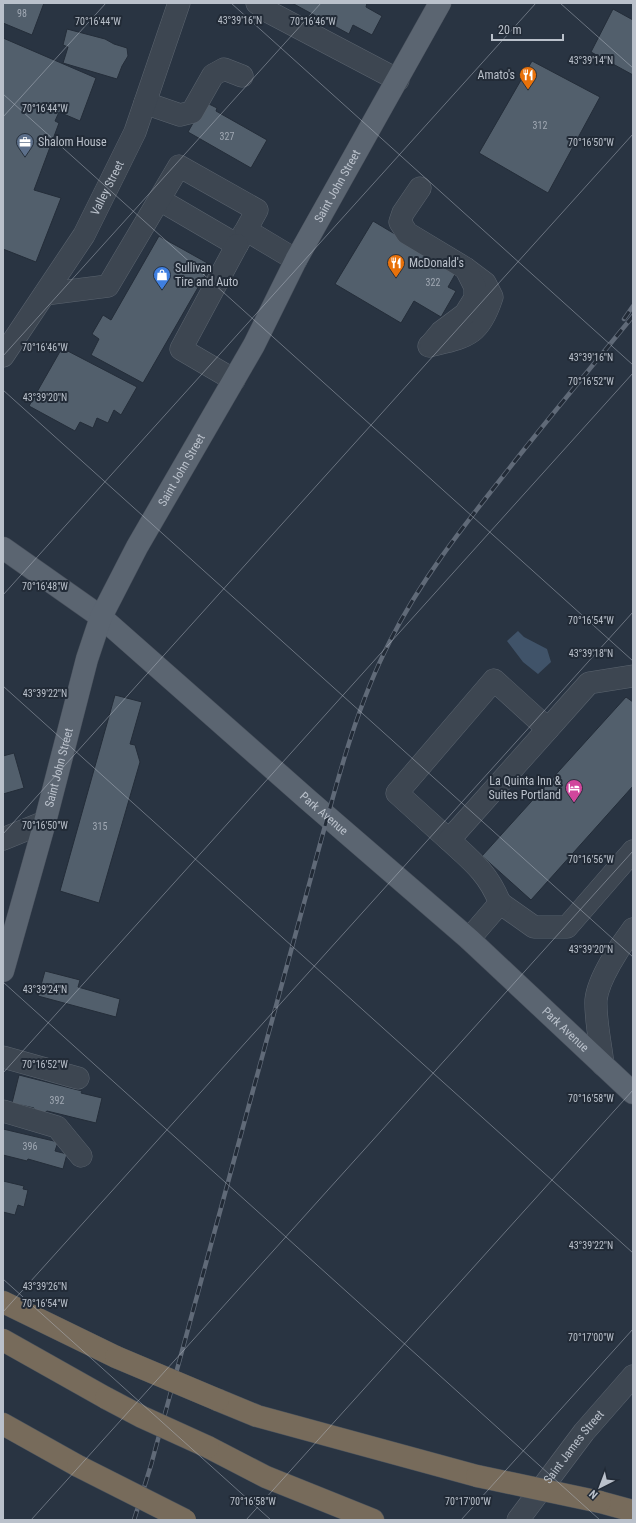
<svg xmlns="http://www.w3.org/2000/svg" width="636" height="1523" font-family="'Roboto Condensed',sans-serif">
	<rect width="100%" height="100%" fill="#293442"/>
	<path fill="#405369" d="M518 631 524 637 547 649 551 662 538 674 523 662 507 641Z"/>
	<g fill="#525f6c" stroke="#242d39">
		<path d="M3 3H44L32 35 3 23Z"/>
		<path d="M292 3H367L366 7 382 16 372 35 353 25 349 34Z"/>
		<path d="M613 9 633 20V75L591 52Z"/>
		<path d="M67 29 105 39 114 44 127 48 128 56 122 66 117 79 63 63 68 47 63 45Z"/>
		<path d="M3 38 96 78 80 121 59 112 55 121 59 123 34 190 61 198 36 262 3 249Z"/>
		<path d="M532 61 600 97 548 193 479 153Z"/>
		<path d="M205 102 217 108 216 111 267 140 251 168 188 132Z"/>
		<path d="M373 221 457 271 448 287 456 291 441 317 414 301 401 323 335 284Z"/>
		<path d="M159 236 211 265 143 383 91 355 99 339 92 334 103 315 111 320Z"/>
		<path d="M62 348 137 387 121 415 114 410 108 423 97 418 93 428 80 422 75 431 29 406Z"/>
		<path d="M115 695 142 702 130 744 135 745 140 762 99 903 60 891Z"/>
		<path d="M626 697 633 702V786L531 900 482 856Z"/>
		<path d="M14 753 24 788 3 794V756Z"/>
		<path d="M45 971 80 980 78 987 120 999 116 1017 38 996Z"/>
		<path d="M19 1075 82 1091 81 1093 102 1098 96 1123 47 1111 43 1114 35 1112 34 1108 12 1103Z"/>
		<path d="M3 1129 58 1142 55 1151 67 1154 63 1169 28 1159 27 1161 3 1155Z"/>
		<path d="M3 1181 24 1186 23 1189 28 1190 24 1207 18 1205 15 1215 3 1212Z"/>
	</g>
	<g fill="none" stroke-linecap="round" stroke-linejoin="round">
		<defs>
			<g id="minor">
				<path d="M257 3 269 12 398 80"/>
				<path d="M145 103 180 115 192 112 213 75 224 69 242 76"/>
				<path d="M420 188 403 213 400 222 407 233 465 268 485 283 492 297C479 337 466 337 429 346"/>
				<path d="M160 200 237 245 244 233"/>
				<path d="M45 294 108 286 179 166 257 210 246 230 296 260"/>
				<path d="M431 344 441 332 465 314 475 298V287L466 269"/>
				<path id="s1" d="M3 356 84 235 135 132 179 3"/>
				<path d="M234 380 181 349 237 245"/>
				<path d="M3 839 45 822"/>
				<path d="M449 840 397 793 494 680 548 729"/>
				<path d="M500 903 534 927H567L633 851"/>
				<path d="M469 939 500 903C488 873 472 861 449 840L589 683 633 676"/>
				<path d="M3 1057 78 1078"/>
				<path d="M603 1065C601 1046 595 1019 596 1000 598 979 620 946 633 929"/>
				<path d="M3 1111 57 1127 81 1156"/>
				<path id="s2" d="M518 1520 584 1432 633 1376"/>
			</g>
			<g id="major">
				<path id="s3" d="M3 548 101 617 307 799 469 939 633 1093"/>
				<path id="s4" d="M3 971 45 822 87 659 101 617 137 547 254 345 296 260 440 3"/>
			</g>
			<g id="highway">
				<path d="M3 1302 116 1357"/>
				<path d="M3 1340 106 1398"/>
				<path d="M218 1400 257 1416 477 1476"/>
				<path d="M3 1424 78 1466"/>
				<path d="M208 1447 266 1477 373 1520"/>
				<path d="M600 1502 633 1511"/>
			</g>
		</defs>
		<use href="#minor" stroke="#5b646f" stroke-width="23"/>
		<use href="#major" stroke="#474f5b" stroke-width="23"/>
		<use href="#highway" stroke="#48515c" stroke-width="23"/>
		<use href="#minor" stroke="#3d4651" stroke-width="22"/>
		<use href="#major" stroke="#5b6571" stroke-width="22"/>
		<use href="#highway" stroke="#776b5b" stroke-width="22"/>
		<defs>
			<g id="rail">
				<path d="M624 319 633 306"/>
				<path d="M134 1520 151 1465 316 859C336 786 355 709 390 641 420 581 462 528 504 475 546 421 590 369 633 316"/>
			</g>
		</defs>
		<use href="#rail" stroke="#606a78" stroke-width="4.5"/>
		<use href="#rail" stroke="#222b37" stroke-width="3" stroke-dasharray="9" stroke-linecap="butt"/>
		<defs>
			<g id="highway-bridge">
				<path d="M116 1357 218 1400"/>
				<path d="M106 1398 142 1417 208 1447"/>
				<path d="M78 1466 185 1520"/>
				<path d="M477 1476 600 1502"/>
			</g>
		</defs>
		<use href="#highway-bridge" stroke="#48515c" stroke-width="23" stroke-linecap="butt"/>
		<use href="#highway-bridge" stroke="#776b5b" stroke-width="22"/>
	</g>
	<path fill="none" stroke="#bac1cb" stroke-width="1" stroke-opacity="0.45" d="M231 3 633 365M560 3 633 68M3 94 633 661M3 117 106 3M3 356 321 3M3 390 633 957M3 595 536 3M3 686 633 1253M3 834 633 134M3 982 600 1520M3 1073 633 373M3 1279 271 1520M3 1312 633 612M31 1520 633 851M246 1520 633 1090M461 1520 633 1329"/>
	<defs>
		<symbol id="restaurant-pin" viewBox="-11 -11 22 30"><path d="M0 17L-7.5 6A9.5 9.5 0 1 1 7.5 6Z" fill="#e8710a" stroke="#222b37"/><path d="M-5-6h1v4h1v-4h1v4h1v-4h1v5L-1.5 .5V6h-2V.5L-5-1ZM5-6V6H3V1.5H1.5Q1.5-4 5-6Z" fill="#fff"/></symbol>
		<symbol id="office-pin" viewBox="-11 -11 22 30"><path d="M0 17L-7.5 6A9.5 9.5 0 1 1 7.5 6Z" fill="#5c6f8a" stroke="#222b37"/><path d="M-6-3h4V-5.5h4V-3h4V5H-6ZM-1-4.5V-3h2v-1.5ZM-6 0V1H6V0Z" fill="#fff"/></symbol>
		<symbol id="shop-pin" viewBox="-11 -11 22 30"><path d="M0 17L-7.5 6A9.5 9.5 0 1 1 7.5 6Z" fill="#3f7fe0" stroke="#222b37"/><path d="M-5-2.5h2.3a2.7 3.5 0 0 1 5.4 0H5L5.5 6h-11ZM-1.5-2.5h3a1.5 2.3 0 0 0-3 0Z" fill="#fff"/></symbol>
		<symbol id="hotel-pin" viewBox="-11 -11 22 30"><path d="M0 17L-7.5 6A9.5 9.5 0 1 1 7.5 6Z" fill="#d1479c" stroke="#222b37"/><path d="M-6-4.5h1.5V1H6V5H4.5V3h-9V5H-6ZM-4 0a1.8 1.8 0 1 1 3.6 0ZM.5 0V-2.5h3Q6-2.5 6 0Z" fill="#fff"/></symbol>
	</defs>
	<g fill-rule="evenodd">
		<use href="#restaurant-pin" x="518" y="65" width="20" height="27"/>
		<use href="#office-pin" x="15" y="132" width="20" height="27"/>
		<use href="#restaurant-pin" x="386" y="253" width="20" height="27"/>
		<use href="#shop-pin" x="152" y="265" width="20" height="27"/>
		<use href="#hotel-pin" x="564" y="778" width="20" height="27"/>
	</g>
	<g text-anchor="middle" stroke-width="4" stroke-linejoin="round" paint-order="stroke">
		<g font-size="10" fill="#a0a8b3">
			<text x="22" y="17">98</text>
			<text x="540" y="129">312</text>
			<text x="227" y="140">327</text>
			<text x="433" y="286">322</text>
			<text x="100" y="830">315</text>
			<text x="57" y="1104">392</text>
			<text x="30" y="1150">396</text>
		</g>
		<g font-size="12" fill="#bac1cb" stroke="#222b37" text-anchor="start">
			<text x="515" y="79" text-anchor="end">Amato's</text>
			<text x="38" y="146">Shalom House</text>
			<text x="409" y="267">McDonald's</text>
			<text x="175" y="272">Sullivan<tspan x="175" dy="14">Tire and Auto</tspan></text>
			<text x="561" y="785" text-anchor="end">La Quinta Inn &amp;<tspan x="561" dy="14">Suites Portland</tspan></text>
		</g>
		<g font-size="12" fill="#bac1cb" stroke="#222b37">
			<text dy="4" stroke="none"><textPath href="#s4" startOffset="859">Saint John Street</textPath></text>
			<text dy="4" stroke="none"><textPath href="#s1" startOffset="198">Valley Street</textPath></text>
			<text dy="4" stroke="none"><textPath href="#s4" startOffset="535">Saint John Street</textPath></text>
			<text dy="4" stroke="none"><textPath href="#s4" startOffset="211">Saint John Street</textPath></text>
			<text dy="4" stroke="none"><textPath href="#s3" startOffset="417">Park Avenue</textPath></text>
			<text dy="4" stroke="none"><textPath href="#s3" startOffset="741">Park Avenue</textPath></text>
			<text dy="4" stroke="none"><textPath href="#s2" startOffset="92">Saint James Street</textPath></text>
		</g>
	</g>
	<g font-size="10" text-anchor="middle" fill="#bac1cb" stroke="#222b37" stroke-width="4" stroke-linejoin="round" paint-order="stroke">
		<text x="240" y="24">43°39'16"N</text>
		<text x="98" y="25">70°16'44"W</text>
		<text x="313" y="25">70°16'46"W</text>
		<text x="591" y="64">43°39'14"N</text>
		<text x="45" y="112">70°16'44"W</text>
		<text x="591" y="146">70°16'50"W</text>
		<text x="45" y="351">70°16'46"W</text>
		<text x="591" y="361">43°39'16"N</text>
		<text x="591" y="385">70°16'52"W</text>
		<text x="45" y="401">43°39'20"N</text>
		<text x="45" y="590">70°16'48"W</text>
		<text x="591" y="624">70°16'54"W</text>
		<text x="591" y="657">43°39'18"N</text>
		<text x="45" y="697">43°39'22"N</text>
		<text x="45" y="829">70°16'50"W</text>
		<text x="591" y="863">70°16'56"W</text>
		<text x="591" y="953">43°39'20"N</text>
		<text x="45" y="993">43°39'24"N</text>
		<text x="45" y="1068">70°16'52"W</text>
		<text x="591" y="1102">70°16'58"W</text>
		<text x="591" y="1249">43°39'22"N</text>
		<text x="45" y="1290">43°39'26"N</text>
		<text x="45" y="1307">70°16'54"W</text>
		<text x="591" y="1341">70°17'00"W</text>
		<text x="253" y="1505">70°16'58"W</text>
		<text x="468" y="1505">70°17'00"W</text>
	</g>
	<rect width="636" height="1523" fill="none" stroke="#bac1cb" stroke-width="8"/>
	<g transform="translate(600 1487) rotate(222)" stroke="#222b37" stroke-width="3" paint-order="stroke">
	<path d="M0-3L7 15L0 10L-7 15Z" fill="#bac1cb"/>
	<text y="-6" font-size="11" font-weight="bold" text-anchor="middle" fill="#bac1cb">N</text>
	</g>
	<path d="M492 34v6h71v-6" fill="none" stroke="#bac1cb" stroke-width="2"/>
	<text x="498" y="34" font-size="12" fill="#bac1cb" stroke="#222b37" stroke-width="3" paint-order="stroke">20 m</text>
</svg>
